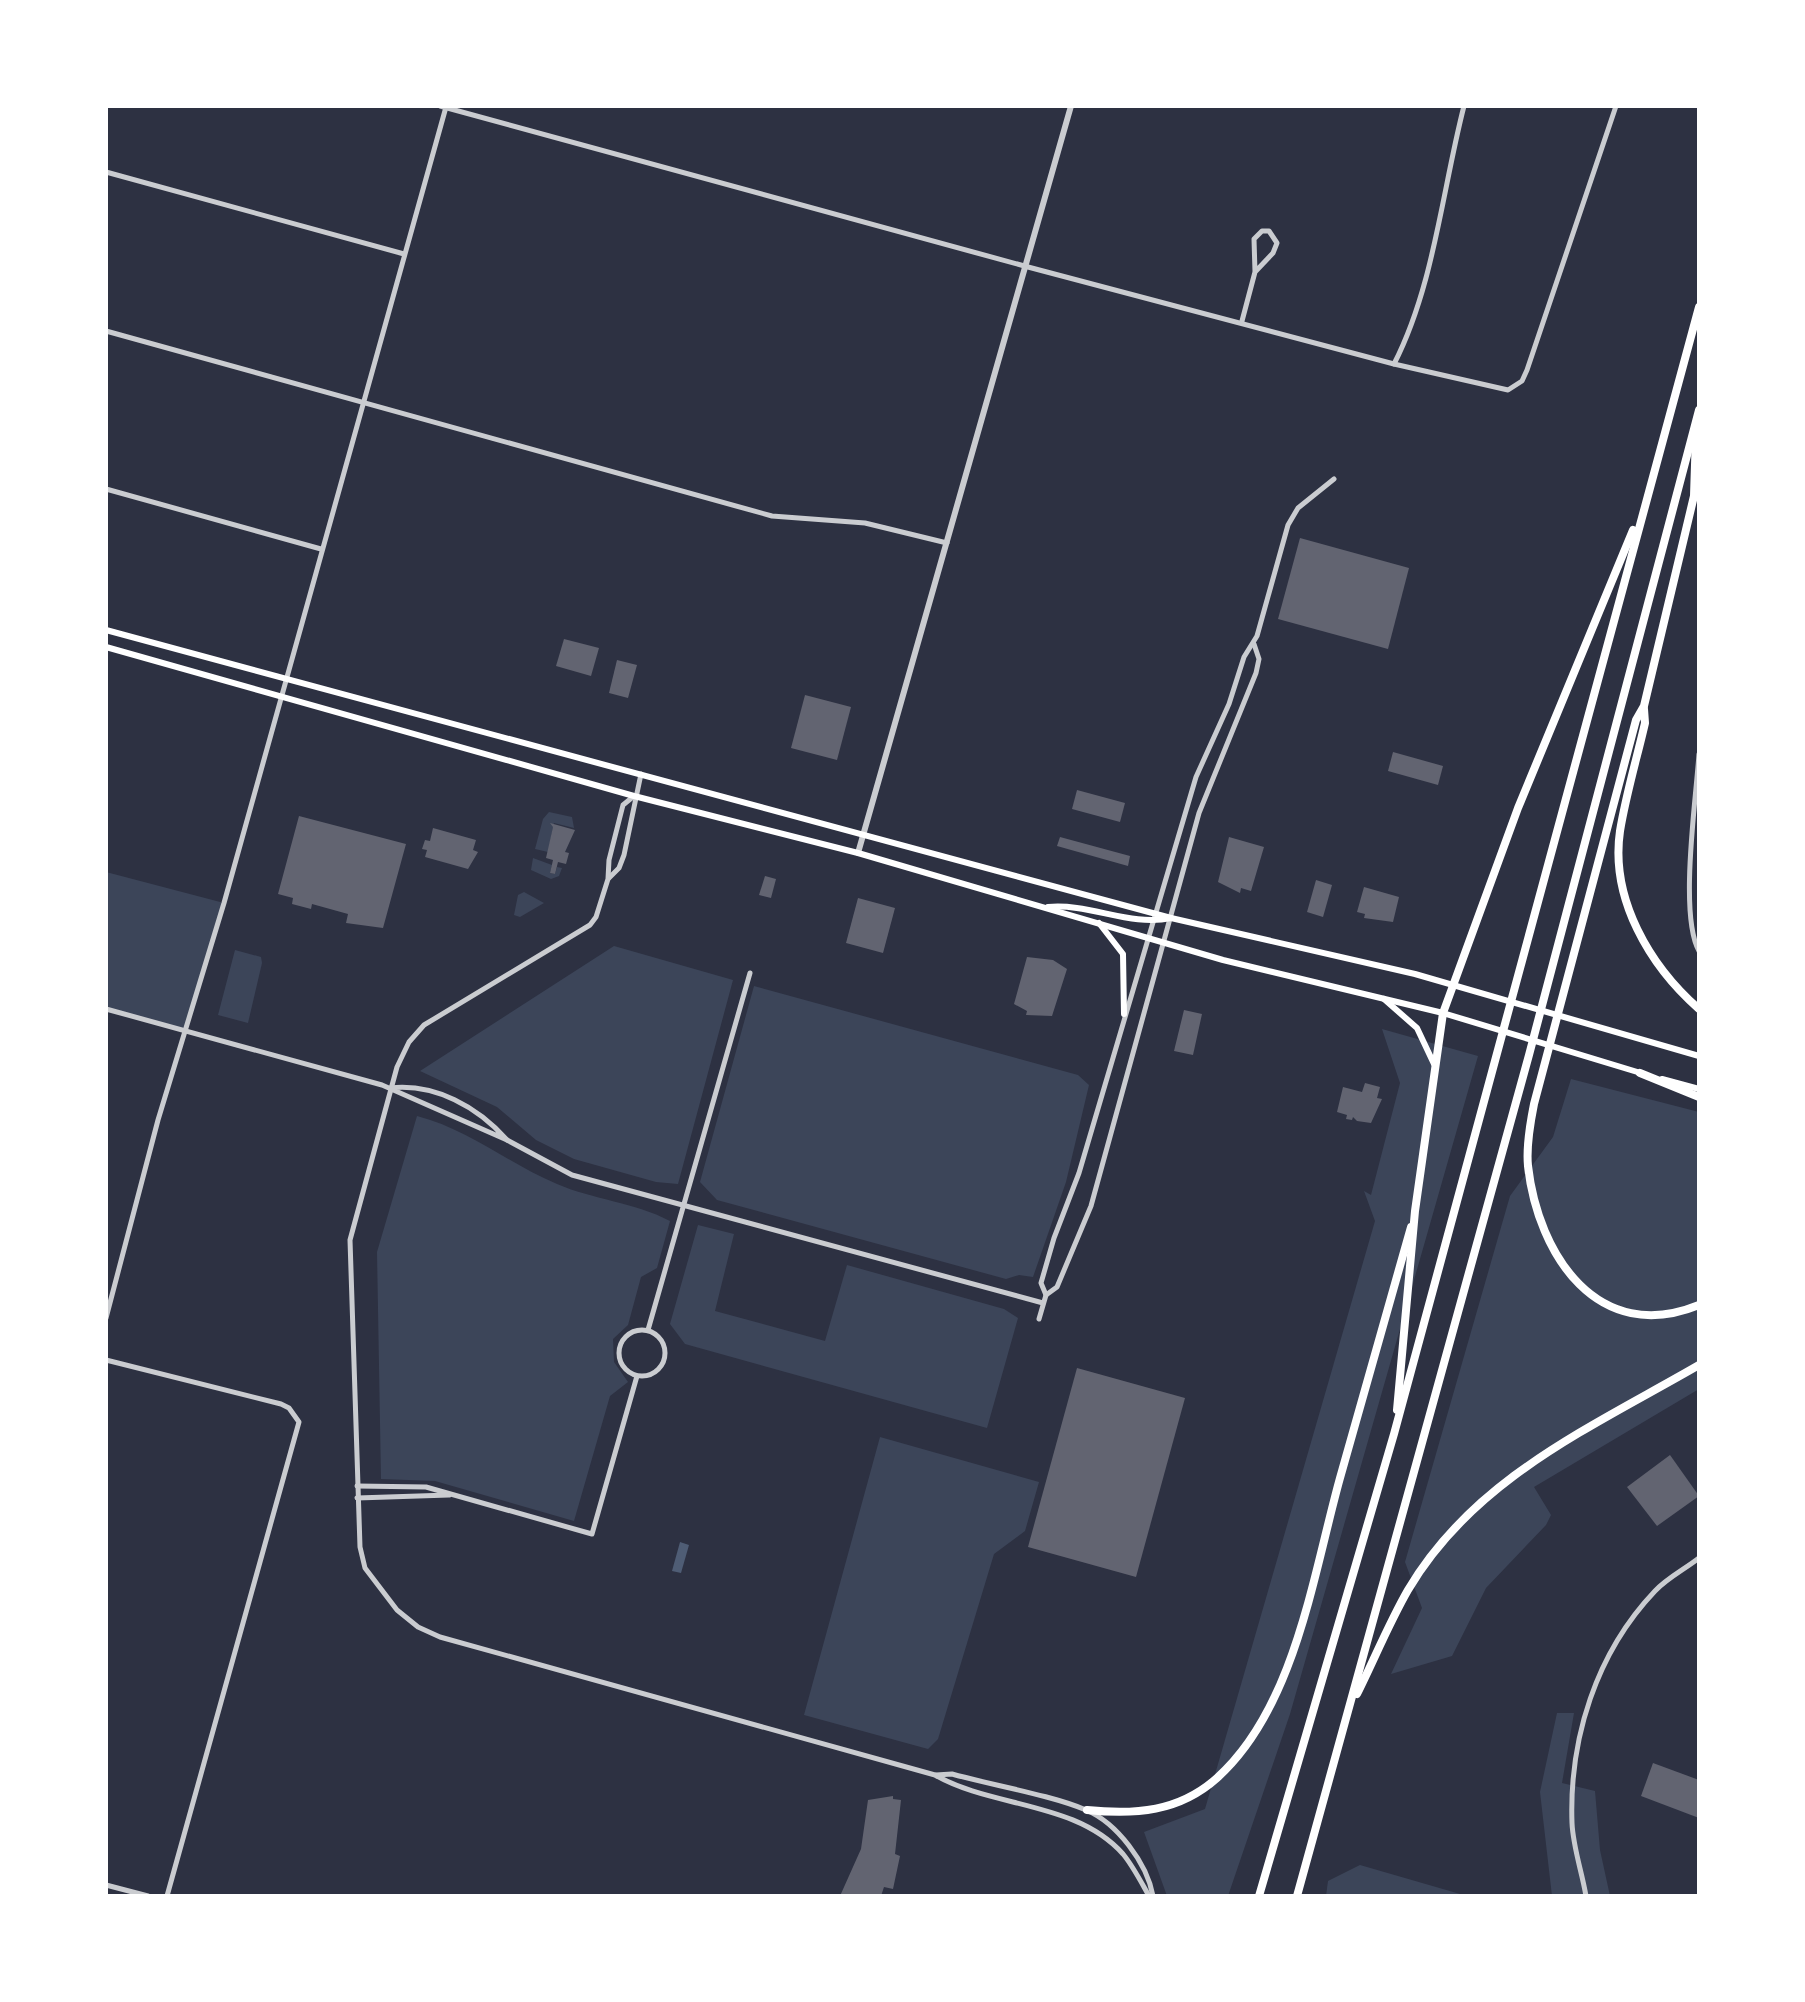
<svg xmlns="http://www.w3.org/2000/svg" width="1805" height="2002" font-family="Jost,sans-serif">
	<rect width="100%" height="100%" fill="#2d3142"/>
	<g fill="#3c4559">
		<path d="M549 812 572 817 574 828 554 823 548 852 535 849 543 819Z"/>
		<path d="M533 858 552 865 550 873 555 874 557 867 562 868 559 876 551 879 531 870Z"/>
		<path d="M106 872 224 903 186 1030 106 1009Z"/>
		<path d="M524 892 544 903 520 917 514 915 518 895Z"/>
		<path d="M614 946 733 980 678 1184 656 1182 574 1159 536 1140 497 1107 420 1071Z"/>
		<path d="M235 950 261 957 262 963 248 1023 218 1015Z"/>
		<path d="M754 986 1078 1075 1089 1085 1066 1182 1033 1277 1019 1275 1006 1279 717 1200 700 1182Z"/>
		<path d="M1382 1029 1478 1056 1290 1714 1228 1896H1167L1144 1832 1205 1809 1375 1221 1364 1191 1371 1195 1400 1083Z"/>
		<path d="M1571 1079 1699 1112V1389L1534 1487 1551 1515 1546 1525 1486 1588 1452 1656 1391 1674 1422 1608 1405 1562 1510 1196 1553 1137Z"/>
		<path d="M417 1116C468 1129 509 1164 557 1184 594 1200 634 1202 670 1221L657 1268 641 1277 628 1325 613 1339 614 1362 628 1382 610 1396 574 1521 435 1481 381 1479 377 1252Z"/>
		<path d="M698 1225 734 1234 715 1311 825 1341 847 1265 1004 1309 1018 1318 987 1428 685 1344 670 1324Z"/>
		<path d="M880 1437 1039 1482 1025 1531 994 1554 938 1739 928 1749 804 1715Z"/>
		<path d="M1557 1713H1574L1562 1783 1595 1791 1600 1850 1610 1896H1552L1540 1792Z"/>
		<path d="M1360 1865 1467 1896H1326L1328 1881Z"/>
	</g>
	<path fill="#4f5d75" d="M680 1542 689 1545 681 1573 672 1571Z"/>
	<g fill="#626471">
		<path d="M1300 538 1409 568 1388 649 1278 619Z"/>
		<path d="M564 639 599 648 591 676 556 666Z"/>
		<path d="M617 660 637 665 628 698 609 693Z"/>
		<path d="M805 695 851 707 837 760 791 748Z"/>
		<path d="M1393 752 1443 766 1438 785 1388 771Z"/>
		<path d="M1077 790 1125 803 1120 822 1072 809Z"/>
		<path d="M299 816 406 844 383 928 346 923 348 914 312 904 311 909 292 904 293 898 278 894Z"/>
		<path d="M550 823 575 830 565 852 569 853 566 864 558 862 555 874 550 873 553 860 546 858 553 827Z"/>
		<path d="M433 828 476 840 473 850 478 852 468 869 425 857 427 850 422 849 425 840 430 841Z"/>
		<path d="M1060 837 1130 856 1128 866 1057 846Z"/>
		<path d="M1229 837 1264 847 1251 891 1241 888 1240 893 1218 882Z"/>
		<path d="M765 876 776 879 771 898 759 895Z"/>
		<path d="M1316 880 1332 885 1323 917 1307 912Z"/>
		<path d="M1364 887 1399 897 1393 922 1364 918 1365 914 1357 912Z"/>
		<path d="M858 898 895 908 883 953 846 943Z"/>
		<path d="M1027 957 1053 960 1067 969 1052 1016 1026 1015 1027 1011 1014 1004Z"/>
		<path d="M1184 1010 1202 1014 1193 1055 1174 1051Z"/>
		<path d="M1365 1083 1380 1087 1377 1098 1382 1099 1371 1123 1357 1121 1353 1117 1352 1120 1346 1119 1347 1115 1337 1112 1343 1087 1362 1092Z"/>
		<path d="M1077 1368 1185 1398 1136 1577 1028 1547Z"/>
		<path d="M1670 1455 1699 1496 1657 1526 1627 1487Z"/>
		<path d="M1653 1763 1699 1780V1818L1641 1796Z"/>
		<path d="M893 1796V1799L901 1800 895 1854 900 1856 893 1889 884 1887 881 1896H840L861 1849 868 1800Z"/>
	</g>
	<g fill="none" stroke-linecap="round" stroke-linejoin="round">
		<g stroke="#caccd0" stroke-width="5">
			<path d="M440 106 1028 267 1394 364 1508 390 1522 381 1527 370 1616 106"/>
			<path d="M106 172 404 254"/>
			<path d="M1242 321 1255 272 1254 239 1262 231H1269L1277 243 1273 253 1255 272"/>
			<path d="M106 331 772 516 865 523 947 543"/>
			<path d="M1394 364C1434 286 1442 191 1464 106"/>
			<path d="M106 489 321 549"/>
			<path d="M1699 754C1696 800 1679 915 1699 951"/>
			<path d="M634 796 623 805 609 860 608 879 596 917 590 925 424 1025 409 1042 397 1067 350 1240 360 1547 365 1568 397 1610 418 1627 440 1637 935 1775C992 1808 1076 1801 1123 1854 1133 1866 1141 1882 1149 1896"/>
			<path d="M609 878 619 868 624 855 641 774"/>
			<path d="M106 1009 382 1085 507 1140C478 1107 435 1083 390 1088"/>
			<path d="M507 1140 572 1175 1043 1303"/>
			<path d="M1046 1295 1057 1287 1091 1206 1199 813 1256 673 1259 659 1254 644"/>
			<path d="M106 1318 158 1120 224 903 446 107"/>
			<path d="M1039 1319 1046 1295 1041 1283 1054 1238 1079 1173 1196 777 1229 704 1244 657 1257 636 1288 525 1298 508 1334 479"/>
			<circle cx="642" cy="1353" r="23"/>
			<path d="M648 1330 750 973"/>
			<path d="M106 1360 281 1404 289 1408 299 1422 167 1896"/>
			<path d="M357 1486 426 1487 592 1534 637 1376"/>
			<path d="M357 1498 449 1495"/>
			<path d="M936 1775 952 1774C991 1785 1051 1795 1086 1810 1117 1823 1147 1863 1153 1896"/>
			<path d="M106 1885 148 1896"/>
			<path d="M1586 1896C1582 1872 1573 1847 1572 1823 1569 1739 1596 1653 1655 1591 1667 1578 1685 1569 1699 1558"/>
		</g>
		<path stroke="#caccd0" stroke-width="6" d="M858 853 1071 106"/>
		<g stroke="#fff" stroke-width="6">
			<path d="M106 630 1171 918 1415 974 1699 1056"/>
			<path d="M106 647 634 796 858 853 1223 960 1443 1013 1644 1074"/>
			<path d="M1048 907C1090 903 1130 927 1171 918"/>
			<path d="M1099 923 1123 954 1124 1014"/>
			<path d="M1384 999 1417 1028 1434 1064"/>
			<path d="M1662 1079 1699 1089"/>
		</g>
		<g stroke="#fff" stroke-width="8">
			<path d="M1696 434 1694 496 1644 706 1636 720 1534 1104C1530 1124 1526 1146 1528 1166 1538 1255 1598 1346 1699 1305"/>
			<path d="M1644 709 1645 723C1637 758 1626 794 1620 831 1610 899 1650 966 1699 1009"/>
			<path d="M1640 1073 1699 1097"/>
			<path d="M1397 1410 1415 1211 1443 1013 1518 808 1633 530"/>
			<path d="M1357 1694C1374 1660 1389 1623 1408 1590 1474 1478 1592 1427 1699 1365"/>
			<path d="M1087 1810C1135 1815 1179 1812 1217 1778 1295 1708 1313 1575 1340 1478 1363 1395 1387 1311 1411 1227"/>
			<path d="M1259 1896 1394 1434 1699 307"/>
			<path d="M1297 1896 1529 1055 1699 410"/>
		</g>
	</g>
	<rect width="1805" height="2002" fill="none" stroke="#ffffff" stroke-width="216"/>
</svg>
